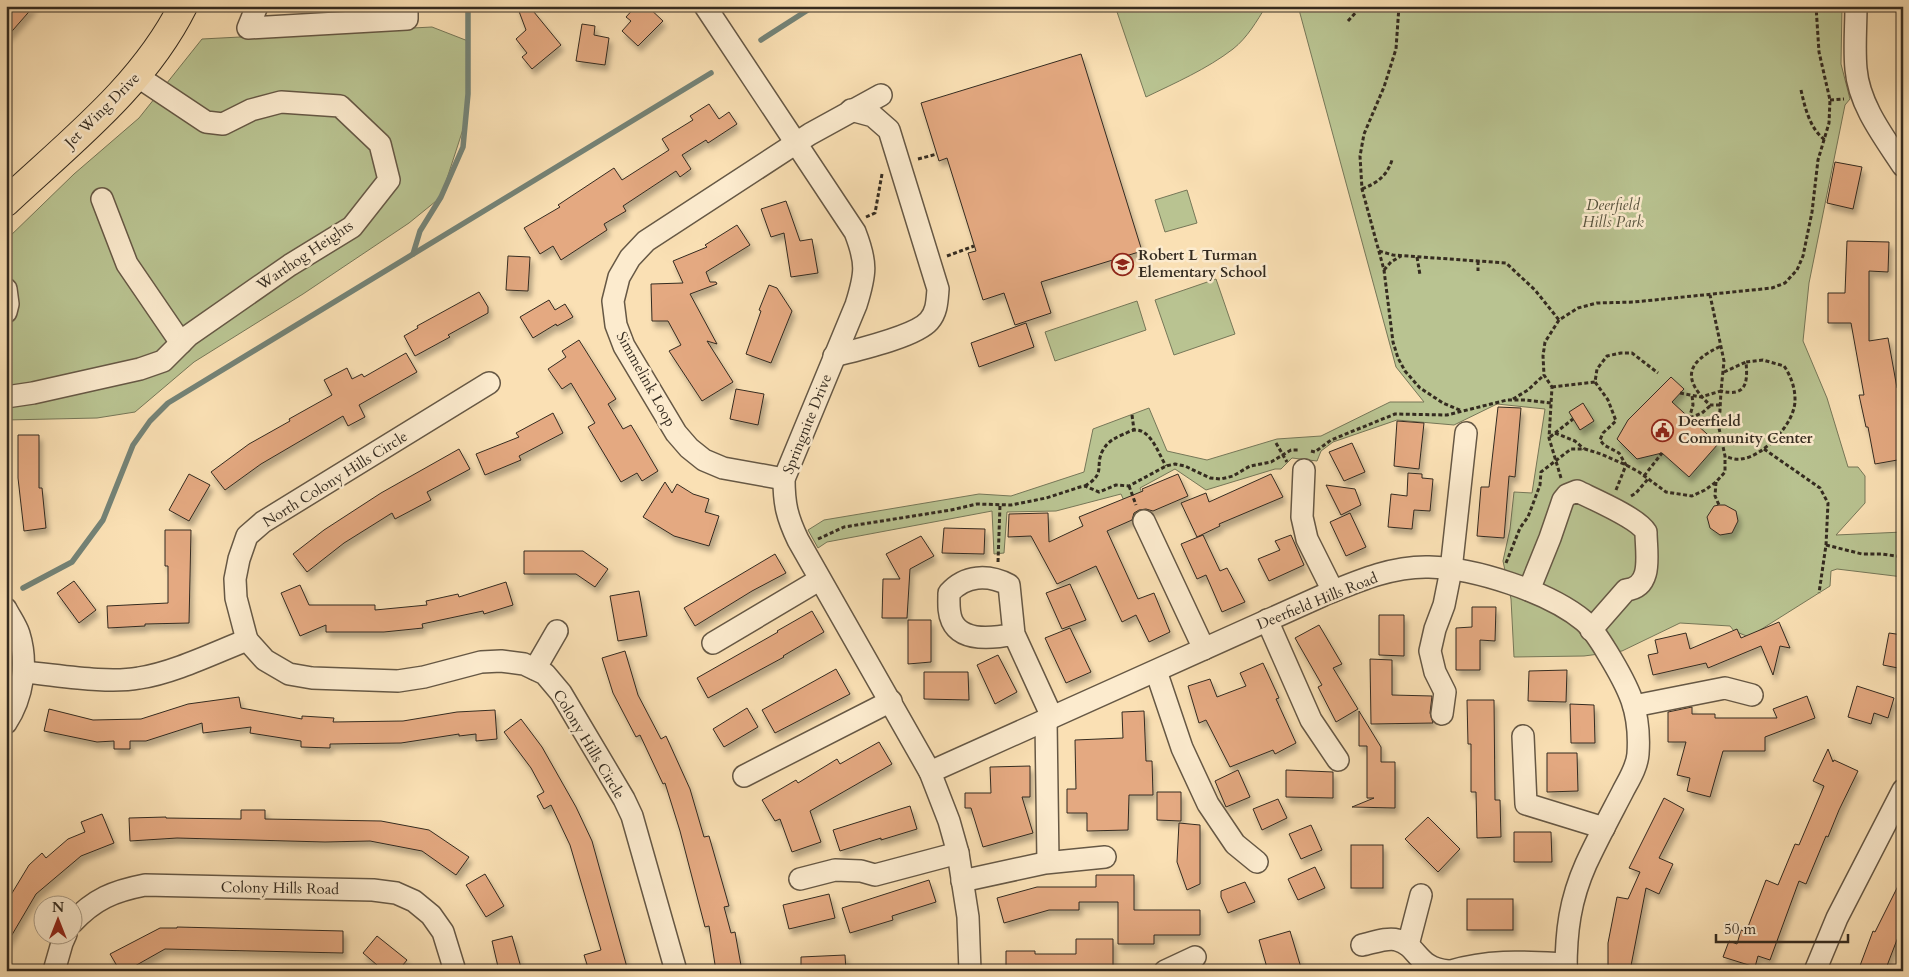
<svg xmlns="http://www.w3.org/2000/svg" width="1909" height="977" font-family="Cardo,serif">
	<defs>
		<filter id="shadow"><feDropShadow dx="3" dy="5.5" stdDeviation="2.5" flood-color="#0004"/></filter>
	</defs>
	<rect width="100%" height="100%" fill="#fae0b4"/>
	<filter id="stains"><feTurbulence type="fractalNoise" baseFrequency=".004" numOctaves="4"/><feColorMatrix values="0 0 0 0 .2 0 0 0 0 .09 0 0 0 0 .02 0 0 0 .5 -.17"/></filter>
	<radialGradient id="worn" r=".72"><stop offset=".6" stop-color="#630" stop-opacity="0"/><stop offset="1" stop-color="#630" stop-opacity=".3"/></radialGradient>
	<g fill="#b9c391" stroke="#767758">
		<path d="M1115 6H1266C1257 21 1247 38 1233 49 1207 69 1175 83 1146 97Z"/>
		<path d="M1298 6H1842L1841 64 1850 99 1845 105 1809 283 1803 341 1827 398 1848 467H1858L1865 476V503L1836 535 1903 532V577L1837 569 1831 571 1830 586 1749 637 1734 631 1730 626 1680 623 1622 651 1584 656 1514 657 1511 599 1503 561 1510 529 1514 492 1532 493 1545 409 1497 404 1454 425 1397 420 1333 442 1321 451 1317 461 1292 458 1281 469H1275L1206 490 1175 469 1140 488 1151 519 1135 525 1121 494 1056 511 1007 512 1004 553 994 554 992 511 827 542 818 548 808 530 824 520 979 494 1011 496 1084 472 1093 429 1149 408 1167 451 1207 460 1277 439 1321 436 1390 402H1424L1396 367Z"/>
		<path d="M432 27 468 41 466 120 441 197 409 223 303 294 194 362 135 412 97 418 6 420V240L74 174 139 118 202 39Z"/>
		<path d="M1187 190 1197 223 1165 232 1155 200Z"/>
		<path d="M1216 279 1235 334 1174 355 1155 300Z"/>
		<path d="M1137 301 1146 330 1055 361 1045 332Z"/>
	</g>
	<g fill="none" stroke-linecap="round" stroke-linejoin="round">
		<g stroke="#748377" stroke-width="5.5">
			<path d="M761 40 814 6"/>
			<path d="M413 254 420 231 441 197 463 147 468 94V6"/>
			<path d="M23 588 72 562 103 520 133 445 150 421 168 403 711 73"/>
		</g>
	</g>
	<g fill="#e4a981" stroke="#342b20" filter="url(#shadow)">
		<path d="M6 6H34L6 38Z"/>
		<path d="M517 6H529L561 45 532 69 522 57 527 53 516 39 526 30Z"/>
		<path d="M636 6H647L663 21 638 46 622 31 631 21 626 17Z"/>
		<path d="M582 24 595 26 594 35 609 38 605 65 576 61Z"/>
		<path d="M1081 54 1142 251 1041 282 1051 313 1015 325 1004 293 983 300 968 253 976 251 947 158 939 161 921 103Z"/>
		<path d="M709 104 719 119 729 112 737 124 708 143 706 140 682 155 691 169 680 177 676 171 623 206 626 211 604 224 607 230 561 260 553 246 540 254 524 228 560 207 558 205 614 168 622 180 669 150 662 139 693 120 690 116Z"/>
		<path d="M1835 162 1862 167 1853 209 1827 203Z"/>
		<path d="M786 201 800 241 812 239 818 273 791 277 784 233 771 237 761 209Z"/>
		<path d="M737 225 750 245 706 272 710 282H716L717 284 690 294 717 344 707 341 733 382 702 401 669 351 681 345 668 321H652L651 284 683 283 673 261 707 247 705 245Z"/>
		<path d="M1847 241 1889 242 1888 272 1869 271V341L1888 338 1897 388H1899L1903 409V459L1875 464 1868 427H1866L1859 395H1864L1851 323H1828V293H1845Z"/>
		<path d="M508 256 530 257 528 291 506 290Z"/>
		<path d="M769 285 777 288 792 311 771 363 746 354 761 311 759 310Z"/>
		<path d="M479 292 488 307V313L448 335 450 337 415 356 404 336 418 328 417 326Z"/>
		<path d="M549 300 555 310 565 304 573 317 557 326 556 324 533 338 520 317Z"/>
		<path d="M1026 323 1034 347 979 367 971 343Z"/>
		<path d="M579 340 616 399 608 404 623 429 631 425 658 471 642 481 637 473 621 482 588 427 595 423 571 383 562 389 548 369 566 357 562 351Z"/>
		<path d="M406 353 417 372 359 405 365 417 348 426 343 416 261 464 225 490 211 472 249 444 290 421 289 419 332 395 324 380 347 368 352 379 362 374 364 377Z"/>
		<path d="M1671 377 1684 389 1672 402 1718 444 1689 477 1662 453 1637 459 1617 439 1628 420Z"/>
		<path d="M736 389 764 394 758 425 730 419Z"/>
		<path d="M1583 403 1594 421 1580 430 1569 412Z"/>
		<path d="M1498 407 1521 408 1515 477 1509 476 1504 538 1477 536 1481 487H1489Z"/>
		<path d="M553 413 563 433 519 456 521 460 485 475 476 454 519 437 516 433Z"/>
		<path d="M1397 421 1424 423 1419 469 1394 466Z"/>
		<path d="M18 435H39V488H42L46 528 24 531 18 478Z"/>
		<path d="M1352 443 1365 472 1344 481 1329 452Z"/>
		<path d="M459 449 470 469 427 492 431 500 395 519 392 513 344 543 307 572 293 554 324 530 381 493Z"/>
		<path d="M1408 473 1422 474V478L1433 479 1430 511 1414 510 1412 529 1388 527 1391 494 1407 496Z"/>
		<path d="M189 474 210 485 189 521 169 510Z"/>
		<path d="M1178 474 1188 496 1153 511 1146 509 1139 510 1134 513 1132 520 1107 531 1138 599 1154 593 1170 632 1149 642 1136 615 1122 622 1096 566 1057 584 1031 536 1008 537 1009 514 1048 513 1049 542 1083 526 1079 517 1143 491 1142 489Z"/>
		<path d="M1271 474 1283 497 1219 524 1220 526 1197 537 1181 503 1206 493 1209 502Z"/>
		<path d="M665 482 672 493 677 484 693 494 709 499 705 512 719 516 709 546 674 536 643 517Z"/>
		<path d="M1326 485 1355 489 1361 505 1341 515Z"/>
		<path d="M1719 505H1725L1736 511 1738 521 1732 533 1720 535 1710 528 1707 517 1714 506Z"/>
		<path d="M1350 513 1366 547 1346 556 1330 522Z"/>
		<path d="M944 528 985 529 984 554 942 553Z"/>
		<path d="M165 530H191L189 623 145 624V626L108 628 107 606 168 603V566H165Z"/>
		<path d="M1203 535 1220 571 1227 568 1245 602 1222 612 1206 575 1197 579 1181 544Z"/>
		<path d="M1291 535 1304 565 1269 581 1258 559 1280 550 1275 541Z"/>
		<path d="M921 536 934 556 910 569 907 618H882L883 579H900L886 554Z"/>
		<path d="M524 551H583L608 569 595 587 576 574H524Z"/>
		<path d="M775 554 786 573 752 591 695 626 684 608Z"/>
		<path d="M74 581 96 610 79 623 57 593Z"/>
		<path d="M506 582 513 605 484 614 483 611 422 624 423 628 384 632H326V625L300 636 281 593 300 585 309 605H375V610L427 605 426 601 458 594 459 597Z"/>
		<path d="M1070 584 1086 620 1062 629 1046 593Z"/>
		<path d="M639 591 647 636 618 641 610 596Z"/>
		<path d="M1472 607H1496L1495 641 1480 640V670H1456V628L1472 627Z"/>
		<path d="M812 611 824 632 783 656 784 657 708 698 697 678 778 632 777 631Z"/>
		<path d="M1379 615H1404V656L1379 655Z"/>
		<path d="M908 620H931V662L908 664Z"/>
		<path d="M1779 622 1790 648 1780 646 1773 675 1761 646 1708 668 1706 663 1653 675 1648 655 1658 653 1655 640 1686 633 1690 649 1737 629 1741 638Z"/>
		<path d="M1319 625 1342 664 1333 668 1358 709 1336 722 1318 687 1322 685 1295 638Z"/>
		<path d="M1070 628 1091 672 1066 683 1045 638Z"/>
		<path d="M1889 633 1903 635V669L1883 665Z"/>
		<path d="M625 651 638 695 661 739 666 736 690 789 704 837 709 836 729 906 724 907 731 933 735 932 742 971H716L709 926 705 927 680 831 665 783 663 784 640 735 636 737 613 693 602 658Z"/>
		<path d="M998 655 1017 692 995 704 977 665Z"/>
		<path d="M1370 659 1392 660V695L1432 696 1430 713 1433 723 1371 724Z"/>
		<path d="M1263 663 1279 698 1276 699 1296 743 1275 754 1273 750 1230 767 1206 720 1199 723 1188 686 1210 679 1217 697 1246 686 1240 673Z"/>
		<path d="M836 669 850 694 775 733 762 710Z"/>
		<path d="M1567 670 1566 702 1528 701 1529 671Z"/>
		<path d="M924 672H968L969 700 924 699Z"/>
		<path d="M1857 686 1894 698 1888 718 1874 713 1871 724 1848 717Z"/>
		<path d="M1807 696 1815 718 1765 737V751H1723L1710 797 1687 791 1690 778 1677 775 1686 742H1668V712L1692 707V714H1715V718H1777L1773 709Z"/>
		<path d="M239 697 241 708 302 719V716L334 718 333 722 403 721 457 712 495 710 497 739 476 741V734L459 736V734L401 743 330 744V748L301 747V741L250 733 251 727 203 733 202 723 146 741H130V749H114V741L97 742 44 731 49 709 93 720 141 719 188 704Z"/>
		<path d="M1467 700H1494L1495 800H1500L1501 837 1477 838 1476 792H1471V744H1468Z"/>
		<path d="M1570 704 1594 705 1595 743H1571Z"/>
		<path d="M747 708 758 727 724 747 713 729Z"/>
		<path d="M1144 711 1146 761H1152L1153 795H1129L1128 830 1087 831V813H1067V789H1076L1075 740 1123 738 1122 712Z"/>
		<path d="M1359 711 1381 747V762H1395V808L1352 807 1374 798H1367V746H1359Z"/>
		<path d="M521 719 542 747 576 807 592 841 628 971H589L584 955 601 950 570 845 551 805 544 809 537 796 544 792 531 768 504 732Z"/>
		<path d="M879 742 892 764 810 811 821 842 792 852 780 819 775 821 762 800 796 780 798 783 837 759 840 764Z"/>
		<path d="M1828 749 1833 762 1834 760 1858 771 1839 810 1828 837 1826 836 1806 884 1799 881 1770 960 1758 956 1755 967 1723 957 1729 941 1737 944 1741 930 1746 932 1766 880 1778 885 1795 844 1799 845 1824 786 1813 781Z"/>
		<path d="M1547 753H1577L1578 791 1547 792Z"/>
		<path d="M1030 766V797H1022L1033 833 983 847 971 808H965V793H991L990 767Z"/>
		<path d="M1238 770 1250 797 1226 807 1215 781Z"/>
		<path d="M1286 770 1333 772V798L1286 797Z"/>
		<path d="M1157 792H1181V821L1157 820Z"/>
		<path d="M1664 798 1684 809 1659 858 1673 864 1659 894 1646 888 1630 971H1608V943L1617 897 1628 899 1640 872 1629 868Z"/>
		<path d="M1278 799 1287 818 1262 830 1253 809Z"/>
		<path d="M910 806 917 829 881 840V838L840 851 833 830Z"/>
		<path d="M241 810H265V819L381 821 429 830 469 857 456 875 422 851 370 841 325 842 177 838 130 841 129 818 166 817V818L241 819Z"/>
		<path d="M102 814 114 843 81 856 36 894 6 945V903L29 865 42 853 46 858 68 839 85 832 81 822Z"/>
		<path d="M1428 817 1460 849 1438 872 1405 839Z"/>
		<path d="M1179 823 1200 825V884L1187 890 1177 862Z"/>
		<path d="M1311 825 1322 850 1301 859 1289 834Z"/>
		<path d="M1514 832H1551L1552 862H1514Z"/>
		<rect x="1351" y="845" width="32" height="43"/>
		<path d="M1315 867 1325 888 1298 900 1288 879Z"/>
		<path d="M485 874 504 906 486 917 466 885Z"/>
		<path d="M1096 875H1134V910H1200V935H1154V944H1118V902H1079V910H1049L1004 923 997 898 1037 887H1096Z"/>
		<path d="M1903 876V924L1885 971H1858L1873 931 1875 932Z"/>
		<path d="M929 880 936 902 892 916 893 920 850 933 842 908Z"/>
		<path d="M1245 882 1255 902 1228 913 1221 897V891Z"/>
		<path d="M829 894 835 918 789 929 783 905Z"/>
		<rect x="1467" y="899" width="46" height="31"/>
		<path d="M177 927 343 931V953L165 949 126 971H120L110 954 160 928H177Z"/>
		<path d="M1290 931 1302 971H1268L1259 940Z"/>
		<path d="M377 936 407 960 398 971H384L363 953Z"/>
		<path d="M512 936 522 971H499L492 941Z"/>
		<path d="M1076 939H1113V971H1006V951H1035V954H1076Z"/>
		<path d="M845 955 846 971H801V957Z"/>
	</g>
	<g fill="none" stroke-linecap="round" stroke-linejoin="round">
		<defs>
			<g id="minor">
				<path d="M257 6 248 28 407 19V6"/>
				<path d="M705 6 855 232C867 263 866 273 856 305L784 479C784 504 787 517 798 540L930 772 949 821 958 853 968 917 970 971"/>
				<path d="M1856 6C1856 27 1854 48 1856 69 1859 105 1884 137 1903 166"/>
				<path d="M102 199 127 264 181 343"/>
				<path d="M6 289 8 304 6 312"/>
				<path d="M834 356C856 350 915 337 929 321 937 312 937 301 938 289L889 130 873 116 851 110"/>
				<path d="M6 397 33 393 140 369 163 361 188 336 290 265 352 227 389 180 380 144 340 106 281 102 251 110 223 124 206 122 137 76"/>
				<path d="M1304 470 1302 517 1307 539 1333 591"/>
				<path d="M784 479 723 468 704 460 689 448 676 433 624 346 616 325 613 301 619 277 630 258 646 241 810 134 881 95"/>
				<path d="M1144 521 1204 649"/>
				<path d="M1529 590 1550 538 1563 500 1567 495 1577 491C1593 499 1638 518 1646 532 1646 553 1654 587 1626 590L1591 630"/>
				<path d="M6 609C10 617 16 625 19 634 28 663 23 697 6 723"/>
				<path d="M1267 620 1311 720 1338 760"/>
				<path d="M1014 634C995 638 962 643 952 621 948 612 949 603 949 593 965 575 988 574 1009 585L1014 634 1052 717"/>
				<path d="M247 640 236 598 235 579 239 559 247 536 263 522 489 383"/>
				<path d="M713 643 819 580"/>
				<path d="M535 669 557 631"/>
				<path d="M1156 671 1182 748 1208 804 1235 844 1257 862"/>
				<path d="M24 672C58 675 107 684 139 678 173 673 214 653 247 640L265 660 289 674 312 678 398 681 424 677 481 662 501 661 524 664 545 674 561 693 624 799 632 816 676 971"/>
				<path d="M1634 706 1725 688 1752 695"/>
				<path d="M1442 714 1445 692 1435 672 1430 651 1435 629 1444 605 1451 570 1466 433"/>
				<path d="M1046 720 1048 862"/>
				<path d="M1523 736 1526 804 1604 828"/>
				<path d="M930 772 1324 595C1358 581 1392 566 1429 567 1475 568 1549 592 1584 621 1593 629 1601 642 1607 652 1629 688 1641 711 1638 754 1637 768 1628 781 1622 793 1610 816 1597 840 1586 864 1570 900 1566 931 1566 971"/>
				<path d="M744 776 891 701"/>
				<path d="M800 879 835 870 861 871 875 875 958 853"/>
				<path d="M962 881 1045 863 1105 857"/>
				<path d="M72 923C94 899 114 891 145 885L373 890 396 893 414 901 431 915 443 932 455 971"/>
				<path d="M1362 945C1372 943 1388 937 1397 940 1419 946 1416 968 1448 971"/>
				<path d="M1408 945 1421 895"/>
				<path d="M54 971 62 943 66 934"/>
				<path d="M1165 971 1195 957"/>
				<path d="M1451 971C1491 959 1525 962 1566 964"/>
				<path d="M1815 971 1837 918 1903 790"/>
			</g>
			<path id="major" d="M6 202C70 142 143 86 183 6"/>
		</defs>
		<use href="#minor" stroke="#665845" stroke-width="24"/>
		<use href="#major" stroke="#342b20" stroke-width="30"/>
		<g stroke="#342b20" stroke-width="3" stroke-dasharray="4 2.5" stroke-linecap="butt">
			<path d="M1399 6 1396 49 1384 87 1364 134 1360 156 1362 189 1384 270 1393 342 1398 358 1405 371 1420 388 1443 403 1462 411"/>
			<path d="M1348 21 1357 11 1368 6"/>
			<path d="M1801 90C1805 108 1810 129 1825 140"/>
			<path d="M1830 100 1844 99"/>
			<path d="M918 159 937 154"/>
			<path d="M1362 189C1377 183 1387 176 1392 160"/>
			<path d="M866 217 875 213 882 174"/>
			<path d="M1379 251 1393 255 1506 263 1535 290 1559 320"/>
			<path d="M947 256 974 246"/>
			<path d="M1417 257 1420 275"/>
			<path d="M1478 261V271"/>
			<path d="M1384 270 1391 262 1401 256"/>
			<path d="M1724 372 1746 362"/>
			<path d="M1552 387 1595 382"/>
			<path d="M1680 393 1701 397 1721 391 1724 361 1710 295"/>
			<path d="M1513 399 1528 390 1544 375"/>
			<path d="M1720 405H1710C1681 378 1687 362 1721 346"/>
			<path d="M1132 415 1134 430"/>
			<path d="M1690 418 1702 413 1710 406"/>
			<path d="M1689 419 1693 405 1692 395"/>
			<path d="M1555 433 1575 441 1584 449"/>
			<path d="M1550 437 1573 419"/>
			<path d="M1276 443 1287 462"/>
			<path d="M1764 449 1820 488 1828 503 1826 545 1819 593"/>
			<path d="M1311 451 1315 452 1331 440 1395 414 1447 415 1507 400H1525L1551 403"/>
			<path d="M1644 476 1662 453"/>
			<path d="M1561 478 1549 438 1552 387 1544 375 1543 356 1545 342 1559 320 1578 308 1597 303 1634 302 1772 288 1785 283 1797 270 1803 256 1812 212 1818 160 1829 123 1830 100 1819 52 1816 6"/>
			<path d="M1716 482 1715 496 1719 505"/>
			<path d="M1085 486C1107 473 1094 466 1103 450 1108 441 1115 438 1124 434 1127 433 1131 430 1135 430 1151 429 1159 455 1166 466"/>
			<path d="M1129 486 1136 505"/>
			<path d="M1616 490 1626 465 1619 453 1604 445 1600 440 1603 433 1616 421 1608 400 1595 382 1597 369 1607 356 1621 353H1632L1658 373"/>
			<path d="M1631 496 1636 493 1648 479"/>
			<path d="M818 539 844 527 951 510 977 504 1011 505 1046 498 1080 487 1085 486 1099 492 1116 485 1129 486 1166 466 1175 464 1185 466 1210 478 1221 479 1233 476 1250 466 1271 462 1291 450H1299"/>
			<path d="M1826 545 1862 554H1882L1903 557"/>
			<path d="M998 562 1000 505"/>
			<path d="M1506 563 1520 528 1528 517 1540 485 1541 472 1571 449H1585L1601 454 1626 465 1639 472 1666 492 1692 496 1705 490 1716 482 1725 472V456L1719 428 1721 391C1746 397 1748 383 1746 362L1763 360 1784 366C1791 376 1795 388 1795 399 1796 423 1763 457 1741 459 1736 460 1730 458 1725 456"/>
		</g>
		<use href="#minor" stroke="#fcebce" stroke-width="21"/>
		<use href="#major" stroke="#fae0b4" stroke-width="28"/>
	</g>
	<defs>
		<symbol id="school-ring" viewBox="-11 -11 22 22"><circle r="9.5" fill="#fcebce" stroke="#8f2418" stroke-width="1.5"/><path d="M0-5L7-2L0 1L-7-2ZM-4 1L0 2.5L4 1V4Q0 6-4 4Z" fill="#8f2418"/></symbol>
		<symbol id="civic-ring" viewBox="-11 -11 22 22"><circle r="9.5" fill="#fcebce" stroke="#8f2418" stroke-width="1.5"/><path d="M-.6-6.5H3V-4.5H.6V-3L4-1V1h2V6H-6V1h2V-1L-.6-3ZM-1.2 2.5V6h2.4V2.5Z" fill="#8f2418"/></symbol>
	</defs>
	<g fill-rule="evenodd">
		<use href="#school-ring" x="1110" y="252" width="25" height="25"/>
		<use href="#civic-ring" x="1650" y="418" width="25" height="25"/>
	</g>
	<g text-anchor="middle" stroke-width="5" stroke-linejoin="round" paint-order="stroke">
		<g font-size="15" fill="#342b20" stroke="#fcebce">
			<text transform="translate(102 110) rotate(-45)" y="5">Jet Wing Drive</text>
			<text transform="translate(305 255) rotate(-34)" y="5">Warthog Heights</text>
			<text transform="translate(646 379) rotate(61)" y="5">Simmelink Loop</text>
			<text transform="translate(807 424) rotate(-68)" y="5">Springnite Drive</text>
			<text transform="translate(335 479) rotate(-32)" y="5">North Colony Hills Circle</text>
			<text transform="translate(1317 601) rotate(-22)" y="5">Deerfield Hills Road</text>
			<text transform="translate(589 744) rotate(59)" y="5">Colony Hills Circle</text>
			<text transform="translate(280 888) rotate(1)" y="5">Colony Hills Road</text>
		</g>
		<g font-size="15" font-style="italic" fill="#55513c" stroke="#fcebce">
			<text x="1613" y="210">Deerfield<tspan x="1613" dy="17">Hills Park</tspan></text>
		</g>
		<g font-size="15" font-weight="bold" fill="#342b20" stroke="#fcebce" text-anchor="start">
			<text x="1138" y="260">Robert L Turman<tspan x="1138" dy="17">Elementary School</tspan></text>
			<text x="1678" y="426">Deerfield<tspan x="1678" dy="17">Community Center</tspan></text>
		</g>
	</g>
	<rect width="1909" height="977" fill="none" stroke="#fae0b4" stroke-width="25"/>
	<rect x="8" y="8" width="1894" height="962" fill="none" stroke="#342b20" stroke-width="2.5"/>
	<rect x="12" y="12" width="1884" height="952" fill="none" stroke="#342b20"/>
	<g transform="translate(58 920)"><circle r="24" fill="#fcebce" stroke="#ac9e88"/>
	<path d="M0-4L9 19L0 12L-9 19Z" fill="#8f2418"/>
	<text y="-8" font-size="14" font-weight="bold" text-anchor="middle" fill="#342b20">N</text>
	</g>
	<path d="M1716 934v8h132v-8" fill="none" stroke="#342b20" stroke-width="2.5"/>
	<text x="1724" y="934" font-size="15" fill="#342b20" stroke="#fcebce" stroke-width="4" paint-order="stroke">50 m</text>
	<rect width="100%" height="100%" filter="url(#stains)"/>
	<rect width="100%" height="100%" fill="url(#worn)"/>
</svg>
